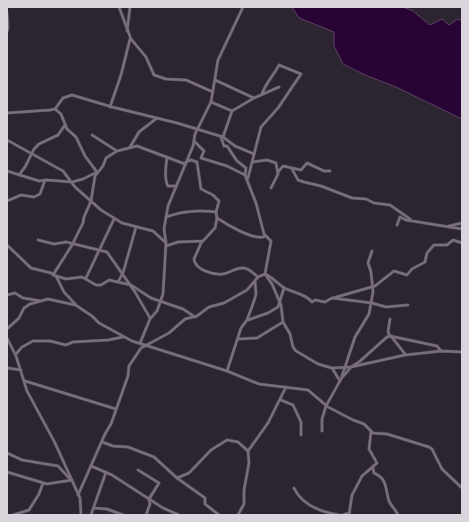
<svg xmlns="http://www.w3.org/2000/svg" width="469" height="522" font-family="'DejaVu Sans',sans-serif">
	<rect width="100%" height="100%" fill="#2c2430"/>
	<path fill="#270433" stroke="#5d4366" d="M292 7H403L413 11 430 25 442 19 449 25 458 19 462 21V119L396 87 365 75 343 64 334 46V32L299 18Z"/>
	<g fill="none" stroke-linecap="round" stroke-linejoin="round">
		<defs>
			<g id="minor">
				<path d="M119 7 131 39 146 57 154 75 166 79 186 80 213 92"/>
				<path d="M7 13 8 27 7 32"/>
				<path d="M127 31 130 7"/>
				<path d="M215 80 254 98"/>
				<path d="M211 102 232 111"/>
				<path d="M110 107 121 75 130 39"/>
				<path d="M7 113 50 110 55 109 63 98 72 95 112 107 177 123 223 137 235 146 254 154"/>
				<path d="M92 135 117 151"/>
				<path d="M221 137 224 146H227L237 161 246 168 245 175 256 203 264 234 271 241 265 274 272 284 281 305 283 322 290 334 293 347 296 351 318 364 332 368 340 381"/>
				<path d="M223 137 232 111 254 98 279 87"/>
				<path d="M7 140 63 171 75 187 101 210 122 223 153 231 166 243"/>
				<path d="M195 142 204 151 201 158 227 166 245 175"/>
				<path d="M130 147 139 132 157 118"/>
				<path d="M167 157C166 164 164 180 168 186H176"/>
				<path d="M186 162 191 160 197 162 201 189 213 195 219 201 216 212 217 218C226 224 255 242 266 236"/>
				<path d="M253 162 267 160 276 163 278 174 271 188"/>
				<path d="M185 164 137 146 117 151 106 158 103 166 95 176 91 201 84 217 83 223 72 245 53 275 66 279 82 277 96 285H101L109 280 131 285 151 298 183 309 195 317"/>
				<path d="M292 169 298 180 304 182 321 186 352 198 366 199 374 203 390 205 410 219"/>
				<path d="M7 171 39 181 47 180 72 182 83 179 97 172 85 156 76 137 67 129 61 114 55 109"/>
				<path d="M278 172 283 166 301 170 307 163 324 171H330"/>
				<path d="M19 175 25 167 34 149 39 144 58 135 65 125"/>
				<path d="M248 178 261 127 278 108 301 74 279 65C274 75 266 82 262 94"/>
				<path d="M7 201 21 195 34 197 40 194 45 180"/>
				<path d="M166 217C182 211 200 210 216 212"/>
				<path d="M397 225 400 217 406 220 462 229"/>
				<path d="M449 226 462 223"/>
				<path d="M38 240 54 244 66 242 107 252 135 292 150 318"/>
				<path d="M202 241 194 259C195 270 213 275 223 274 231 273 235 267 244 268 250 269 254 274 258 277"/>
				<path d="M7 245 31 268 51 273 56 276 64 292 77 306 92 316 99 323 132 341 227 371 259 384 308 390 328 407 353 420 364 424 373 433 387 434 429 447 432 449 442 469 462 488"/>
				<path d="M166 246 178 242 203 241 215 228 217 218"/>
				<path d="M86 278 114 219"/>
				<path d="M118 282 123 273 136 227"/>
				<path d="M7 295 15 293 23 298 41 301"/>
				<path d="M333 298 375 286 394 271 407 275 412 269 425 262 427 253 434 245H447L453 240 462 243"/>
				<path d="M390 319 388 332 390 336 437 346 441 351"/>
				<path d="M248 320 268 313 278 307 284 288"/>
				<path d="M7 329 19 318 24 308 30 304 48 299 75 305"/>
				<path d="M7 338 16 356 27 391 55 443 80 498 81 515"/>
				<path d="M239 339 257 338 283 322"/>
				<path d="M140 343 150 319 157 311 163 294 166 243 164 229 168 206 193 146 195 134 211 102 218 60 243 7"/>
				<path d="M16 354 22 347 33 341H50L66 345 73 342 108 340 123 337"/>
				<path d="M7 368 21 370"/>
				<path d="M333 368 351 367 359 362 387 337 391 336 405 354"/>
				<path d="M227 371 241 328 247 320 254 301 256 294 255 282"/>
				<path d="M342 376 355 337 369 314 373 292 371 272 368 263 372 251"/>
				<path d="M25 381 116 409"/>
				<path d="M281 400 293 405 301 422V435"/>
				<path d="M322 431V419L326 406 341 379 351 367 405 355 441 351 462 352"/>
				<path d="M102 442 113 446 128 447 154 457 177 478 189 473 211 450 227 440 238 442 248 451"/>
				<path d="M7 453 22 460 58 466 70 479"/>
				<path d="M91 466 112 475 163 508 179 515"/>
				<path d="M373 468 374 473C388 479 385 489 389 501 391 506 396 510 398 515"/>
				<path d="M138 470 159 483 149 499 150 504 146 515"/>
				<path d="M7 472 47 484 72 480"/>
				<path d="M177 478 205 498V504L219 515"/>
				<path d="M294 488C302 505 321 512 339 515"/>
				<path d="M78 495 105 434 111 424 128 376 129 366 141 348 169 333 185 319 197 316 209 307 224 303 247 290 258 277 265 274C272 277 277 283 283 287 292 293 305 293 312 302L315 300 325 302 332 298 372 303 386 307 408 305"/>
				<path d="M94 508 107 509 123 515"/>
				<path d="M13 515 29 510 39 494 43 483"/>
				<path d="M91 515 106 472"/>
				<path d="M238 515 244 504V490L249 463 248 451 268 423 286 387"/>
				<path d="M343 515 349 513"/>
				<path d="M349 515 352 495 362 476 377 463 369 449 371 432"/>
			</g>
		</defs>
		<use href="#minor" stroke="#47414a" stroke-width="3.5"/>
		<use href="#minor" stroke="#786e7c" stroke-width="2.5"/>
	</g>
	<rect width="469" height="522" fill="none" stroke="#dad5dd" stroke-width="16"/>
</svg>
